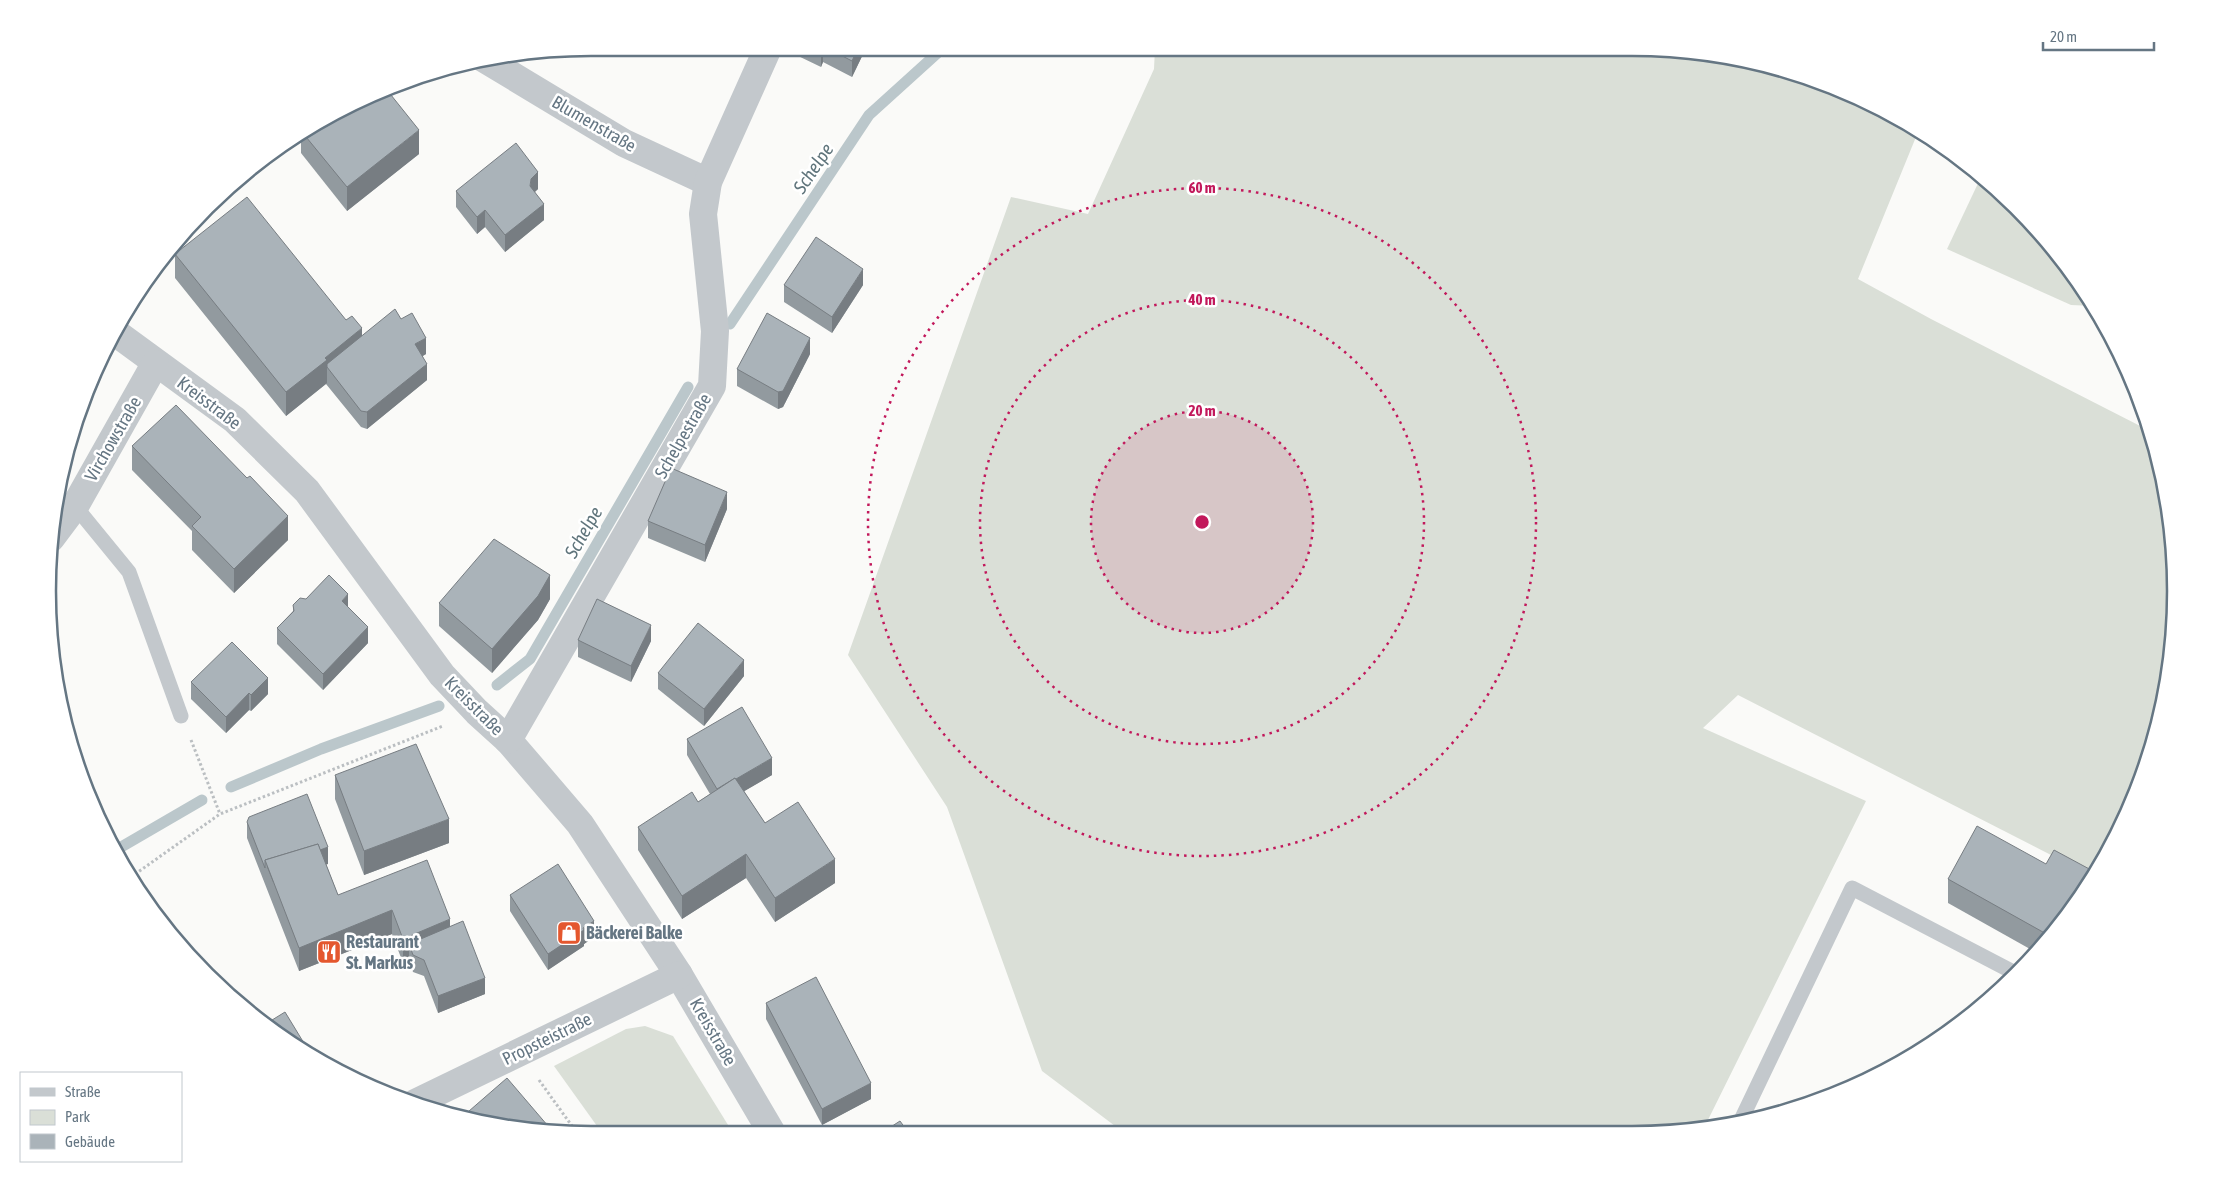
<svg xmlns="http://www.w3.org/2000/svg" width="2223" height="1182" font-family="'Asap Condensed',sans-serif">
	<rect width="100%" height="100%" fill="#fafaf8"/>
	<g fill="#dadfd7">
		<path d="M1155 48 1667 49 1773 66 1873 104 1918 132 1858 279 1931 319 2150 431 2171 520 2174 627 2157 732 2119 832 2090 875 1738 695 1703 728 1866 801 1703 1130 1123 1132 1042 1071 947 807 848 655 1011 197 1088 214 1154 69Z"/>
		<path d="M1981 177 2041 233 2093 306 2071 305 1947 249Z"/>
		<path d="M645 1026 673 1036 733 1133H602L554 1066 626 1029Z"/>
	</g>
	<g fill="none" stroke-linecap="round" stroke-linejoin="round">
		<g stroke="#bbc7cb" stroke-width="11">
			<path d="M730 324 869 115 943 48"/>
			<path d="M497 685 530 659 688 387"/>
			<path d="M231 787 321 749 439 706"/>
			<path d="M116 850 202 800"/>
		</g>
		<g stroke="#bbbfc2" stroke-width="3" stroke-dasharray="2.5 2.5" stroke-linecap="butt">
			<path d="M191 740 220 814"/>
			<path d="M131 877 220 814 443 726"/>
			<path d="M539 1080 577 1133"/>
		</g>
		<g stroke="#c3c8cc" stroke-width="15">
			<path d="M75 506 129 572 181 716"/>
			<path d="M1741 1120 1852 888 2015 973"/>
		</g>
		<g stroke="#c3c8cc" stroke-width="28">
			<path d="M483 58 624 143 708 182"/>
			<path d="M116 333 235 420 307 491 442 675 477 712 508 740 580 824 679 975 772 1133"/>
			<path d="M51 538 75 506 155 364"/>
			<path d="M508 740 712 386 715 331 703 214 708 182 768 48"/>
			<path d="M415 1103 679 975"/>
		</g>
	</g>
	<g fill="#929a9f">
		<path d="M794 48H866L852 77 823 62 821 67 794 54Z"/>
		<path d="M320 120 419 154 347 211 301 153V133Z"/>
		<path d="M538 189 535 192 544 220 505 252 485 227 477 234 456 207V191Z"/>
		<path d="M175 254 346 320 362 336 401 319 426 354 423 356 427 380 367 429 361 427 326 384 286 416 175 278Z"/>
		<path d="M784 285H863L832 333 784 302Z"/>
		<path d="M810 354 783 407 778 409 737 386V369Z"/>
		<path d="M132 446 288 540 234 593 192 550V531L132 470Z"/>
		<path d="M727 509 705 562 648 538V521Z"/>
		<path d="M550 599 538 620 492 673 439 626V603Z"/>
		<path d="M293 605 348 608 368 643 323 690 277 644V628L293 611Z"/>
		<path d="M578 640 651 641 631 682 578 657Z"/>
		<path d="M658 673 744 676 704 726 658 689Z"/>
		<path d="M191 682 268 694 251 711 249 710 226 733 191 699Z"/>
		<path d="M687 739 772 775 744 791 765 823 835 883 775 922 746 878 682 919 638 850V827L698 802 710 794 687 755Z"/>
		<path d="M335 775 449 843 364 875 335 799Z"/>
		<path d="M247 822 328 864H326L338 895 450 926 485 994 438 1013 424 976 413 972 409 960 403 963 392 934 299 971 247 838Z"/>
		<path d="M2046 864 2093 871 2041 949 2037 953 1948 903V879Z"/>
		<path d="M510 895 594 937 584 944V946L548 970 510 911Z"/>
		<path d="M766 1003 871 1099 822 1125 766 1019Z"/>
	</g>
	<g fill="#777d82">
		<path d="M822 48H823V62L821 67V51Z"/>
		<path d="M858 48H866L852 77V61Z"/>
		<path d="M419 130V154L347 211V187Z"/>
		<path d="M538 172V189L531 195 530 186 531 179Z"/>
		<path d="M544 204V220L505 252V235Z"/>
		<path d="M485 210V227L477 234V217Z"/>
		<path d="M863 269V285L832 333V317Z"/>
		<path d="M362 328V352L327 367V383L286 416V392L325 358Z"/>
		<path d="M426 338V354L415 360V344Z"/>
		<path d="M810 338V354L783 407 778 409V392Z"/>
		<path d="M427 364V380L367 429V412Z"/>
		<path d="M95 375V391L84 399 89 383 92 376Z"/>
		<path d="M727 492V509L705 562V545Z"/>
		<path d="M288 516V540L234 593V569Z"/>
		<path d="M550 575V599L538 620 492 673V649Z"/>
		<path d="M348 594V610L342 601Z"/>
		<path d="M651 625V641L631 682V666Z"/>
		<path d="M368 627V643L323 690V674Z"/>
		<path d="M744 660V676L704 726V709Z"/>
		<path d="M268 678V694L251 711V695Z"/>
		<path d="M249 693V710L226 733V717Z"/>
		<path d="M772 758V775L717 807V790Z"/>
		<path d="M449 819V843L364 875V851Z"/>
		<path d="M328 847V864L273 882 267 867Z"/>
		<path d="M746 854V878L682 919V896Z"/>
		<path d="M835 859V883L775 922V898Z"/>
		<path d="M392 910V934L299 971V948Z"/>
		<path d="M450 919V943L409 944V960L403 963V939Z"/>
		<path d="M594 921V937L584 944V946L548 970V954Z"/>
		<path d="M485 978V994L438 1013V996Z"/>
		<path d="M871 1083V1099L822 1125V1109Z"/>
	</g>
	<g fill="#aab3b9" stroke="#777d82">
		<path d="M814 48H822L821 51Z"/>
		<path d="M827 48H858L852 61Z"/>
		<path d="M387 90 419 130 347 187 302 132 320 120Z"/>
		<path d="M516 143 538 172 531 179 530 186 544 204 505 235 485 210 477 217 456 191Z"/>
		<path d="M247 197 346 320 352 316 362 328 325 358 327 360 286 392 175 254Z"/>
		<path d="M816 237 863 269 832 317 784 285Z"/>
		<path d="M395 309 401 319 412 313 426 338 415 344 427 364 367 412 361 411 327 367V364Z"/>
		<path d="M767 313 810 338 783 391 778 392 737 369Z"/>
		<path d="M176 405 247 478 250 476 288 516 234 569 192 526 201 517 132 446Z"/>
		<path d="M671 468 727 492 705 545 648 521Z"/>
		<path d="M494 539 550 575 538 596 492 649 439 603Z"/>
		<path d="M329 575 348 594 342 601 368 627 323 674 277 628 294 611 293 605 300 598 306 599Z"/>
		<path d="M597 599 651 625 631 666 578 640Z"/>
		<path d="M698 623 744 660 704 709 658 673Z"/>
		<path d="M232 642 268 678 251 695 249 693 226 717 191 682Z"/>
		<path d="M742 707 772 758 736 779 735 778 717 789 687 739Z"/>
		<path d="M416 744 449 819 364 851 335 775Z"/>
		<path d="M735 778 765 823 798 802 835 859 775 898 746 854 682 896 638 827 692 792 698 802Z"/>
		<path d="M307 794 328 847 320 850 318 844 265 860V868L247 822 249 817Z"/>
		<path d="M1977 826 2046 864 2054 850 2093 871 2050 936 1948 879Z"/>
		<path d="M318 844 338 895 427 860 450 919 403 939 392 910 299 948 265 860Z"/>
		<path d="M558 864 594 921 583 928 584 930 548 954 510 895Z"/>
		<path d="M463 921 485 978 438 996 424 960 413 955 409 944Z"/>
		<path d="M816 977 871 1083 822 1109 766 1003Z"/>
		<path d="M285 1012 310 1053 264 1025Z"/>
		<path d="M507 1078 554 1133 461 1118Z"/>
		<path d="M900 1121 908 1132H883Z"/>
	</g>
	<circle cx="1202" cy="522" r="111" fill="#c2185b" fill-opacity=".12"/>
	<g fill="none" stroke="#c2185b" stroke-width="2.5" stroke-dasharray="2.5 5">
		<circle cx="1202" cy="522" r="111"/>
		<circle cx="1202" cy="522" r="222"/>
		<circle cx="1202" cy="522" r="334"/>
	</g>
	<defs>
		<symbol id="shop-square" viewBox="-11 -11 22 22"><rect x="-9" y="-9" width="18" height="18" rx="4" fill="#e4572e" stroke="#fff"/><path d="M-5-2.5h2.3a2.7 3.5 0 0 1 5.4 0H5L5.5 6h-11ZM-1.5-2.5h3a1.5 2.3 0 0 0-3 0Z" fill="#fff"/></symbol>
		<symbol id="restaurant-square" viewBox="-11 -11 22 22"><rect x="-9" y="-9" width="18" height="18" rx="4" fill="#e4572e" stroke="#fff"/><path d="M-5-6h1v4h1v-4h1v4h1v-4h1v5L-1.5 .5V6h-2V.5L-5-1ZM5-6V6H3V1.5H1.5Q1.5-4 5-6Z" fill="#fff"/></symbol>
	</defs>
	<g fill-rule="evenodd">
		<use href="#shop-square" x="555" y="919" width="28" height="28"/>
		<use href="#restaurant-square" x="315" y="938" width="28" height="28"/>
	</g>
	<g text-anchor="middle" stroke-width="5" stroke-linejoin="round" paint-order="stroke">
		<g font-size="18" fill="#657683" stroke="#fff">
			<text transform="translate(594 124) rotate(30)" y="6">Blumenstraße</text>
			<text transform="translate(209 403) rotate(37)" y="6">Kreisstraße</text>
			<text transform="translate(683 436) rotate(-60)" y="6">Schelpestraße</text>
			<text transform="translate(113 439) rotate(-60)" y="6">Virchowstraße</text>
			<text transform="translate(474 706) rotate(45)" y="6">Kreisstraße</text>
			<text transform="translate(713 1032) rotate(60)" y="6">Kreisstraße</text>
			<text transform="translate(547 1039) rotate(-26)" y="6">Propsteistraße</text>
		</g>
		<g font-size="18" font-weight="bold" fill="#657683" stroke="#fff" text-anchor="start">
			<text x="586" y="939">Bäckerei Balke</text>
			<text x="346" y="948">Restaurant<tspan x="346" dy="21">St. Markus</tspan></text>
		</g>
		<g font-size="19" font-style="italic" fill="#60757c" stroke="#fff">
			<text transform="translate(813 168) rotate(-56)" y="7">Schelpe</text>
			<text transform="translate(583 532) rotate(-60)" y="7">Schelpe</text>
		</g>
	</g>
	<path d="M0 0H2223V1182H0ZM591 56H1632A535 535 0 0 1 2167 591V591A535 535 0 0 1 1632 1126H591A535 535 0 0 1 56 591V591A535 535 0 0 1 591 56Z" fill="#fff" fill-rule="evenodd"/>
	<path fill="none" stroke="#657683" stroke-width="2.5" d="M591 56H1632A535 535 0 0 1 2167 591V591A535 535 0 0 1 1632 1126H591A535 535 0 0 1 56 591V591A535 535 0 0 1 591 56Z"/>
	<circle cx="1202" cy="522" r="8" fill="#c2185b" stroke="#fff" stroke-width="2.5"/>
	<g font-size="15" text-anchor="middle" font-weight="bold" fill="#c2185b" stroke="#fff" stroke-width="5" stroke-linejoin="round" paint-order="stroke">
		<text x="1202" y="193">60 m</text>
		<text x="1202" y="305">40 m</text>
		<text x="1202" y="416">20 m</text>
	</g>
	<rect x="20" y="1072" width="162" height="90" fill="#ffffff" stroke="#c1c8cd"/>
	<rect x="30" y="1088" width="25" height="8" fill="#c3c8cc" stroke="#c1c8cd"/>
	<text x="65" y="1097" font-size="15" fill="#657683">Straße</text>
	<rect x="30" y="1110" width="25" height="15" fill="#dadfd7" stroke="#c1c8cd"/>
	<text x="65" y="1122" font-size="15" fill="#657683">Park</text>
	<rect x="30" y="1134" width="25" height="15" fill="#aab3b9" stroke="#c1c8cd"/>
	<text x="65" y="1147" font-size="15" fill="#657683">Gebäude</text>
	<path d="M2043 42v8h111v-8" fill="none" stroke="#657683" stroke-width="2.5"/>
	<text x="2050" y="42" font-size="15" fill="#657683" stroke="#ffffff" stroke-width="4" paint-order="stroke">20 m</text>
</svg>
